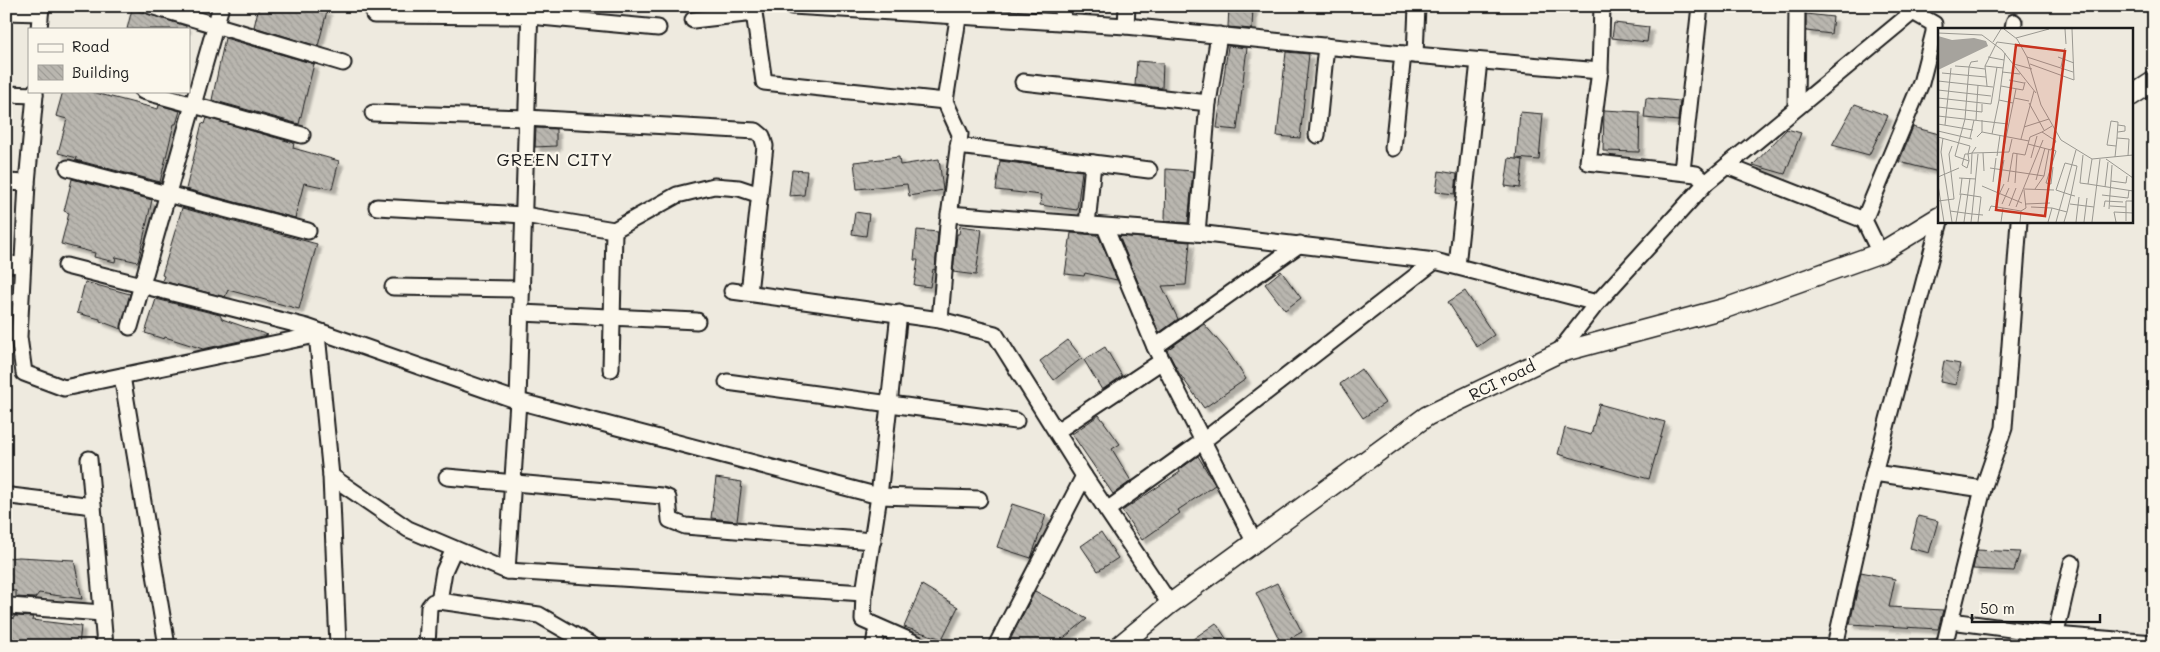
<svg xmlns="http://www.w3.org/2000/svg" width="2160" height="652" font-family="Mali,sans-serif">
	<defs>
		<pattern id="building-back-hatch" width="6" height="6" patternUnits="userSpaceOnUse" patternTransform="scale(1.25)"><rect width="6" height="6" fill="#b9b6af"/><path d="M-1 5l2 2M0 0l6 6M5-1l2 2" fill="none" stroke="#9e9c96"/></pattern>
		<filter id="shadow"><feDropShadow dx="4.5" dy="4.5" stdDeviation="1" flood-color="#0004"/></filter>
	</defs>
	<rect width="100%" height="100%" fill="#eeeadf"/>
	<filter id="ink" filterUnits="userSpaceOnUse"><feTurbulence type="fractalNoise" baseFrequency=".02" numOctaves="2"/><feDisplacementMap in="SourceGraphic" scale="10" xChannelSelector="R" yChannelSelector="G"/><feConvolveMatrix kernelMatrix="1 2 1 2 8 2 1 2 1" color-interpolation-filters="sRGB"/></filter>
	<g filter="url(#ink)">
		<g fill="url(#building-back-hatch)" stroke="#1c1c1c" filter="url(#shadow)">
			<path d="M259 6H309L327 11 318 46 254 27Z"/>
			<path d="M1229 6H1253L1252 29 1228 27Z"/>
			<path d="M132 9 186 26V29H127Z"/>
			<path d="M1806 14 1833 17 1831 34 1806 31Z"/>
			<path d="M1614 23 1649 27 1647 42 1612 38Z"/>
			<path d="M225 38 314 64 299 124 212 100Z"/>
			<path d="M1228 46 1247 48 1237 130 1217 128Z"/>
			<path d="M1286 52 1309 54 1300 138 1277 136Z"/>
			<path d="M1137 61 1163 63 1162 88 1135 85Z"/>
			<path d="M63 91H88L158 109 159 105 180 111 176 124H174L160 182 76 160 77 158 58 153 67 119 56 116Z"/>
			<path d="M1646 98 1680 101 1678 121 1644 118Z"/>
			<path d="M1855 104 1888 116 1869 155 1832 145Z"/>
			<path d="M1604 110 1640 112 1639 152 1603 151Z"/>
			<path d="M1520 112 1543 114 1539 160 1516 158Z"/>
			<path d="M207 118 294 143 293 148 339 161 332 189 304 183 295 218 186 189 202 123 205 124Z"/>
			<path d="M1913 127 1939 134V172L1899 162Z"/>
			<path d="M536 128 556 129V146L535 147Z"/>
			<path d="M1787 129 1801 133 1785 174 1753 165Z"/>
			<path d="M899 157 900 165 939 159 943 190 909 196 907 184 857 189 854 162Z"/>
			<path d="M1509 158 1523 160 1520 188 1505 186Z"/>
			<path d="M1000 161 1082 171 1077 210 1040 205 1041 195 996 190Z"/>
			<path d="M1166 169 1193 171 1188 223 1165 221Z"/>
			<path d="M792 170 807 171 804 195 789 196Z"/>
			<path d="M1439 171 1457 174 1455 194 1436 192Z"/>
			<path d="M72 179 152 200 138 262 116 257 115 262 94 257 95 253 61 244 69 213 64 211Z"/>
			<path d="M182 208 317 244 299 309 228 290 225 297 162 281 164 276 162 275Z"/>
			<path d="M855 212 869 214 866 236 852 234Z"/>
			<path d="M960 226 982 229 976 275 953 272 957 234H959Z"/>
			<path d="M917 230 938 232 935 270 933 269 930 287 914 285 918 260H914Z"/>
			<path d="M1071 233 1096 235 1099 237 1117 280 1085 273 1084 276 1065 274Z"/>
			<path d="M1119 236 1190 242 1186 285 1162 286 1178 319 1159 333Z"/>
			<path d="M1281 271 1301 298 1285 310 1265 284Z"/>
			<path d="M85 282 130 294 121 329 100 321V319L77 313Z"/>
			<path d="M1465 291 1494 335 1477 347 1448 302Z"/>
			<path d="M156 299 220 315 222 319 268 335 203 349 165 337 164 339 145 333Z"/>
			<path d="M1204 324 1228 352 1246 379 1204 408 1179 373 1167 350Z"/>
			<path d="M1068 340 1082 358 1054 380 1040 361Z"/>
			<path d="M1105 347 1122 376 1102 390 1084 360Z"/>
			<path d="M1944 361 1960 364 1956 385 1940 382Z"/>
			<path d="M1361 369 1385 403 1363 418 1340 384Z"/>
			<path d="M1599 404 1665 422 1649 479 1558 454 1565 428 1591 435Z"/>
			<path d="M1099 415 1120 444 1112 449 1131 481 1113 494 1072 434Z"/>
			<path d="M1198 456 1215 485 1178 510 1180 513 1142 540 1122 511 1180 472 1179 470Z"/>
			<path d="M716 478 742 482 737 521 711 518Z"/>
			<path d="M1012 504 1046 515 1031 558 997 547Z"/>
			<path d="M1918 516 1938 521 1929 553 1910 548Z"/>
			<path d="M1101 532 1118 558 1098 571 1081 546Z"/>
			<path d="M1977 550 2020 552 2014 571 1973 569Z"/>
			<path d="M19 557 74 560 82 599 39 593 35 598 16 597V591L6 590V558Z"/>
			<path d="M1861 572 1895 579 1889 607 1943 610 1938 629 1850 624Z"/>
			<path d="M1277 583 1302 632 1281 643 1256 593Z"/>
			<path d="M922 585 958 607 942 639 904 627Z"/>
			<path d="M1035 591 1087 619 1054 646H1007Z"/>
			<path d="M14 616 33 617 32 620 81 626 79 646H6V618H14Z"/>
			<path d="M1216 623 1231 646H1183Z"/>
		</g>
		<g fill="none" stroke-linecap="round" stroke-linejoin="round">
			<defs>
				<g id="minor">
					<path d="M151 6 343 63"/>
					<path d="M753 6 764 82 945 101"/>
					<path d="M792 6 1126 26 1403 54 1600 71"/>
					<path d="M1602 6 1600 71 1588 162 1696 174 1706 183"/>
					<path d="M6 12 40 13"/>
					<path d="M374 15 530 16 658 28"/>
					<path d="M693 20 754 13"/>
					<path d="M1062 22 1063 6"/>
					<path d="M1126 26 1127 6"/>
					<path d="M39 29 41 6"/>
					<path d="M2013 29 2014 22"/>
					<path d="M1415 55 1417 6"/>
					<path d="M1023 82 1208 103"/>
					<path d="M143 91 302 135"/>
					<path d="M6 94 35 95V91"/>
					<path d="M35 95 27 183 19 337 24 373 64 388 311 336 317 334V331"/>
					<path d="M1796 107 1797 6"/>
					<path d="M373 113 526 118 756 131 762 136 765 146 749 293"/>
					<path d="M1317 135 1326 46"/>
					<path d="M958 146 1149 170"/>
					<path d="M1393 148 1403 54"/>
					<path d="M1727 166 1864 220"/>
					<path d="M68 168 308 231"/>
					<path d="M1682 171 1700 6"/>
					<path d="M6 182 27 183"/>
					<path d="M377 207 524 215 614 230 677 195 714 186 739 188 760 195"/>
					<path d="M949 214 1197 233 1435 261 1597 303"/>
					<path d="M1087 225 1093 163"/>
					<path d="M1105 227 1155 347 1255 543"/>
					<path d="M1197 233 1208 103 1219 35"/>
					<path d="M1880 253 1864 220 1921 83 1934 32V24L1913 12"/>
					<path d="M6 264 22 265"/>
					<path d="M66 266 307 327 518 401 879 496 979 499"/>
					<path d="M1457 266 1479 61"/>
					<path d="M393 287 522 289"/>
					<path d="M732 291 940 320 995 334 1084 476"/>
					<path d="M521 313 697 321"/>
					<path d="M899 313 879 496 864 593 863 620 922 646"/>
					<path d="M940 320 948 224 960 134 945 101 960 6"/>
					<path d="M130 327 221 6"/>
					<path d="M317 334 331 476 338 646"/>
					<path d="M1155 347 1300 244"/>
					<path d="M1558 353 1597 303 1706 183 1920 6"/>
					<path d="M611 369 614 230"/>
					<path d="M122 376 167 646"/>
					<path d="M727 382 1016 421"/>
					<path d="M1057 431 1162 361"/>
					<path d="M89 459 105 646"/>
					<path d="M1874 473 1983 489"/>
					<path d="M331 476 408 529 507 571 864 593"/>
					<path d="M447 477 662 496 668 498 670 520 685 526 873 541"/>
					<path d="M11 496 93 506"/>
					<path d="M1107 510 1203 441 1435 261"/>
					<path d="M507 571 518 401 530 6"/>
					<path d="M439 601 444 571 454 549"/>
					<path d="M10 606 102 613"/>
					<path d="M1951 621 2055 635 2154 643"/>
					<path d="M427 646 429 607 433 602 439 601 539 615 593 646"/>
					<path d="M874 646 877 627"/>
					<path d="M996 646 1084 476 1170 604"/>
					<path d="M1835 646 1874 473 1940 221"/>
					<path d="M1944 646 1983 489 2004 428 2019 221"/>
					<path d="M2053 646 2072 563"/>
				</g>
				<g id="tertiary">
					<path d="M2131 96 2154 81"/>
					<path d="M1119 646 1170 604 1427 416 1558 353 1726 308 1880 253 1939 217"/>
				</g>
			</defs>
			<use href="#minor" stroke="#1c1c1c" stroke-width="19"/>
			<use href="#tertiary" stroke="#1c1c1c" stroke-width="22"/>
			<use href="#minor" stroke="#fbf7ec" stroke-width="15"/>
			<use href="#tertiary" stroke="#fbf7ec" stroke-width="19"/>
		</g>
	</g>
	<g text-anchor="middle" stroke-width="4.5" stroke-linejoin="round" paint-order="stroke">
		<g font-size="16" fill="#1c1c1c" stroke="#fbf7ec">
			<text transform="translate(1502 380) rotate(-26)" y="6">RCI road</text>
		</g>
		<g font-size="18" letter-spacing="1" fill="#1c1c1c" stroke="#fbf7ec">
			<text x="555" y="166">GREEN CITY</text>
		</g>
	</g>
	<g transform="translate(1938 28)">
		<rect width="195" height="195" fill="#eeeadf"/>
		<path d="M0 8 14 12 36 10 48 13 50 18 0 42Z" fill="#a6a39d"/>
		<path fill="none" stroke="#9a9891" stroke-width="1" d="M66 1 79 11 89 29 103 77 123 112 154 131 195 127M127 1 128 16M0 5 44 7 64 22 98 65M78 10 111 1M55 14 63 1M50 29 66 32M89 29 135 44M120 29 136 35M76 36 94 41M92 36 136 52 134 1M17 38 31 39 33 34 40 33M47 38 65 40M123 39 127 20M64 44 82 46M4 45 48 49M71 52 86 55M0 53 55 59M49 58 47 38 59 14 103 20M63 58 85 62 87 54M0 62 53 68M0 70 53 76 59 39M76 70 91 73M61 72 67 25M91 75 106 102M0 79 44 84V76M0 88 70 96M38 92 40 57M0 96 35 102M7 97 13 40M86 99 111 91M0 103 34 111M44 104 91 113M180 104 187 103V98L180 97M54 106 61 72 75 75M0 109 32 118 30 126 31 133 29 140 24 137 27 126H30L34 125 71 124 74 111M39 109 44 104V92M5 110 3 124 14 194M32 110 36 92M83 111 96 63M90 116 113 122 118 113 104 104 114 98M178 118 169 117 173 93 180 94 179 110M113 121 118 123 108 155 113 156 115 139M65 124 78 61M45 125 46 143M87 127 92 109 104 104M145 127 142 155 150 156 154 131M59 128 62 107M177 129 179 110 191 111 190 128M93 130 99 108M168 131 195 150M31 133 17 128 27 91 31 39 47 41M52 140 106 148M33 146 34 125 38 119M0 149 21 140M21 150 38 151M98 152 107 120M62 153 66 132M173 153 188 155 189 148M55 154 58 130M70 154 75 125 87 127M77 155 79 126M150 156 195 163M0 157 6 194M44 158 84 175M167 159 170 134M86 161 116 162M97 161 106 148 111 121M22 167 24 150M164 167 190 170 191 162M0 173 16 171 11 126 14 118M58 173 66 156M64 176 71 160M87 176 112 175M132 176 156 179M71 178 78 160M172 178 188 179M78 179 105 112M93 179 114 180 110 194M166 179 167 173 185 174M65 180 83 183M114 180 129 184 126 194M171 181 174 137M12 183 34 186 40 126M51 183 53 178 65 180 63 194M129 184 133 167 118 162 127 135 139 138 133 167 137 168M188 193V173H195M18 194 23 166 43 169 40 194M26 194 32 150M33 194 34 186 45 187M82 194 83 183 88 180 86 162M118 194 138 122M138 194 141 169M146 194 149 170M154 194 162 131M178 194 176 184 195 185"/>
		<path fill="#c8321e" fill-opacity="0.15" stroke="#c8321e" stroke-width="2.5" d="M78 17 127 23 107 188 58 182Z"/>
		<rect width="195" height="195" fill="none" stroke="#1c1c1c" stroke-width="2.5"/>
	</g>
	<rect width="2160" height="652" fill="none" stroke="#fbf7ec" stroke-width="25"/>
	<rect x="12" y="12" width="2135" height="627" fill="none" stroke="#1c1c1c" stroke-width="2" filter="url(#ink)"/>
	<rect x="28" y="28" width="162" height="65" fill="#fbf7ec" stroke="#a29f99"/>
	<rect x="38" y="44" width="25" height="8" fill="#fbf7ec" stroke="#a29f99"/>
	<text x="72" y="52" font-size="15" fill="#1c1c1c">Road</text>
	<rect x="38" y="65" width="25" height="15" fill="url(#building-back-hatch)" stroke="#a29f99"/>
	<text x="72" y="78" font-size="15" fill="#1c1c1c">Building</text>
	<path d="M1972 614v8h128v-8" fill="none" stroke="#1c1c1c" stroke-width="2.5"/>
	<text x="1980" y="614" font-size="15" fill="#1c1c1c" stroke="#fbf7ec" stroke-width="4" paint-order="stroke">50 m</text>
</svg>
